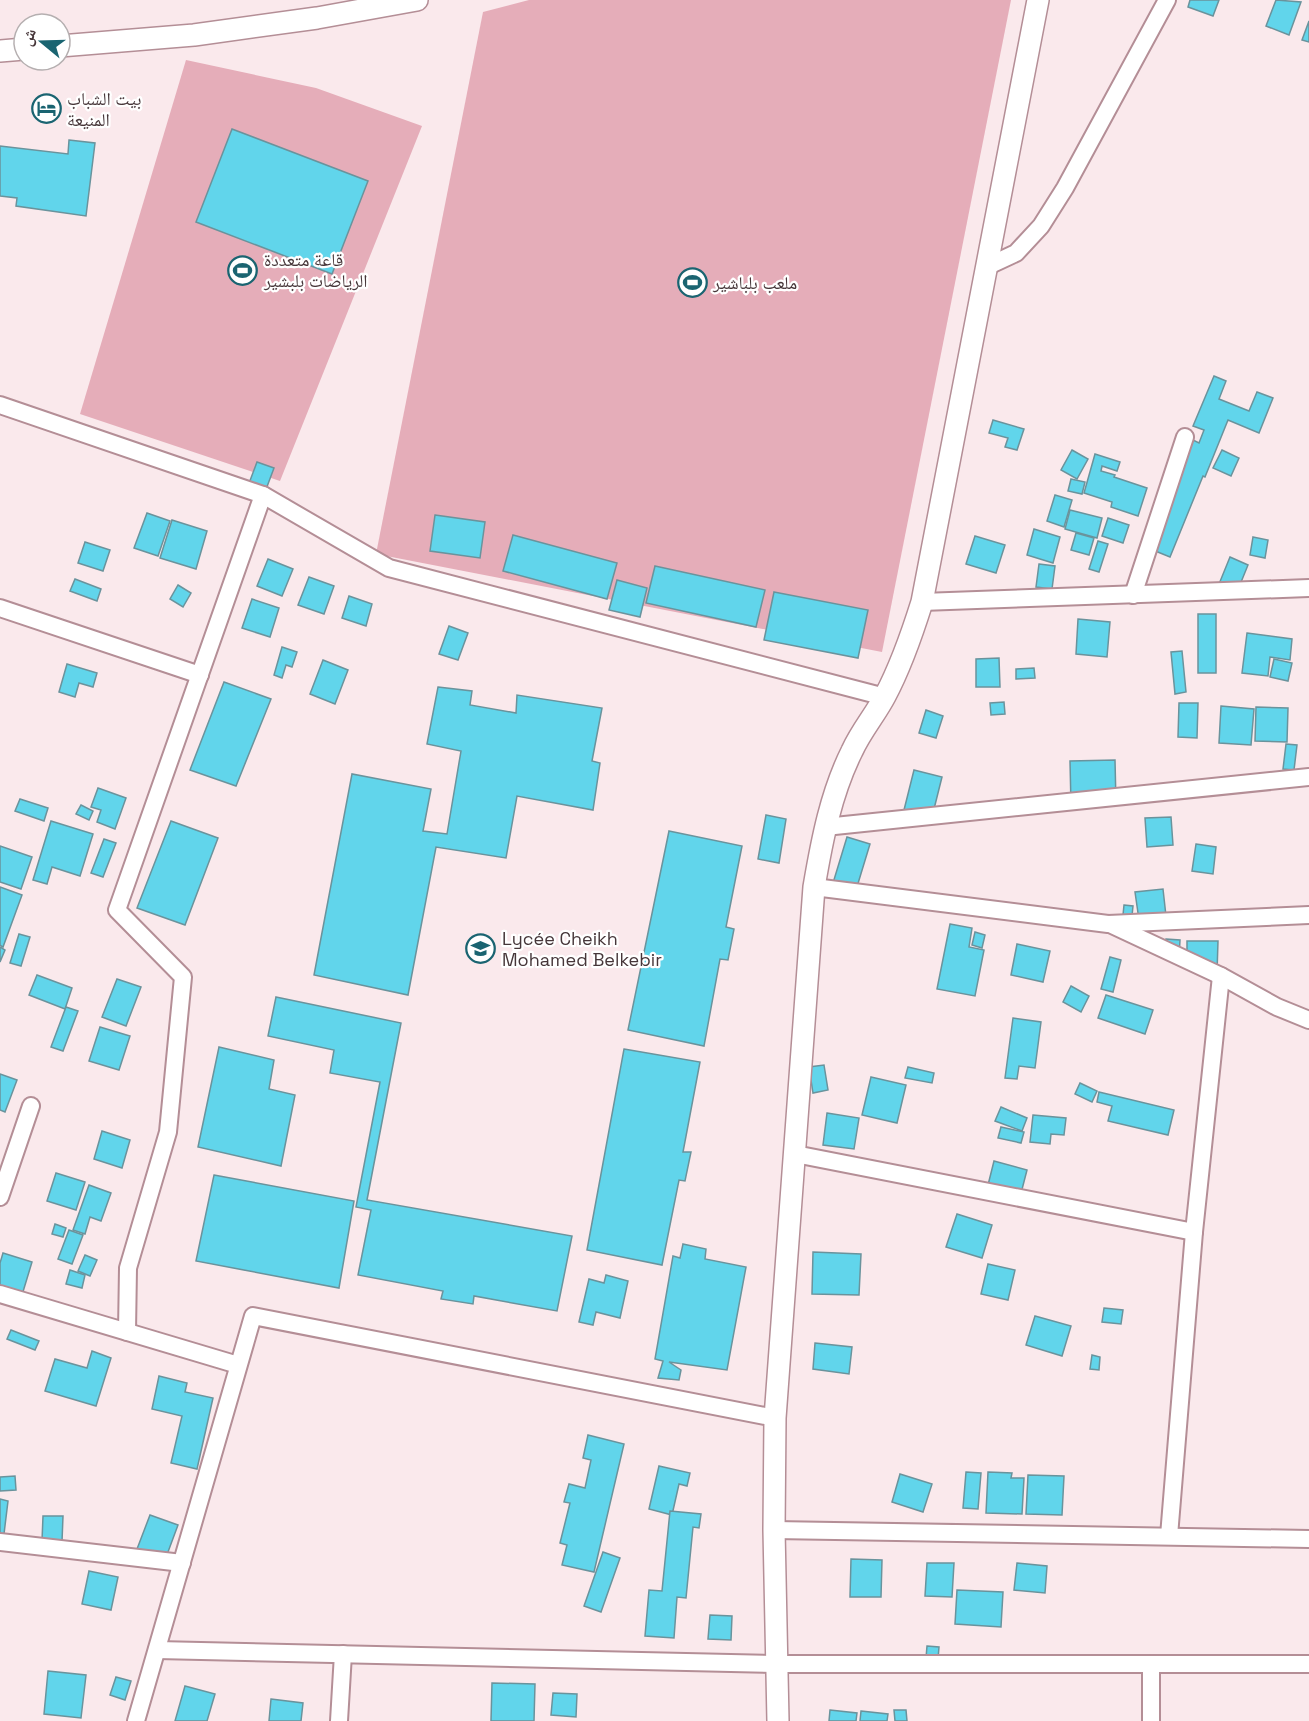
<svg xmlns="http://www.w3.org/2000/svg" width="1309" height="1721" font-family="'Space Grotesk','Noto Naskh Arabic',sans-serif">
	<rect width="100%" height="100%" fill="#fae9ec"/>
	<g fill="#e5adb9">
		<path d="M529 0H1011L882 652 376 554 483 12Z"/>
		<path d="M186 60 316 88 422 126 280 481 80 414Z"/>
	</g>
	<g fill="#61d5eb" stroke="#6a939c" stroke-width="1.5">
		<path d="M1190 0H1219L1213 16 1188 7Z"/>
		<path d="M1276 0 1301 2 1289 35 1266 26Z"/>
		<path d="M1309 21V42L1302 40Z"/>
		<path d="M232 129 368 181 332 274 196 222Z"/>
		<path d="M69 140 95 143 86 216 16 206 17 198 0 196V146L68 154Z"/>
		<path d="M1214 376 1226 381 1219 399 1249 411 1257 392 1273 398 1259 433 1228 420 1205 477 1203 476 1170 557 1143 546 1187 437 1199 443 1204 430 1193 426Z"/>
		<path d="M993 420 1024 429 1017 450 1005 447 1008 438 989 433Z"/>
		<path d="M1072 450 1088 459 1077 479 1061 470Z"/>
		<path d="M1222 450 1239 458 1231 476 1213 468Z"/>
		<path d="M1095 454 1120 462 1117 471 1102 466 1101 471 1115 475 1114 477 1147 488 1138 516 1111 507 1112 502 1084 493Z"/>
		<path d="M257 462 274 468 265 492 248 486Z"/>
		<path d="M1071 479 1085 482 1082 494 1068 491Z"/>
		<path d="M1055 495 1072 500 1064 527 1047 521Z"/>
		<path d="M1070 510 1102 518 1097 538 1065 529Z"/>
		<path d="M147 513 170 521 158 556 134 548Z"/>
		<path d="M435 515 485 522 480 558 430 551Z"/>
		<path d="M1108 518 1129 525 1123 543 1102 536Z"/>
		<path d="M172 520 207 531 196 569 160 558Z"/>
		<path d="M1034 529 1060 537 1053 563 1027 555Z"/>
		<path d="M1076 533 1094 538 1089 555 1071 550Z"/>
		<path d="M513 535 617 563 607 599 503 571Z"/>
		<path d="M975 536 1005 545 996 573 966 564Z"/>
		<path d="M1253 537 1268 540 1265 558 1250 555Z"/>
		<path d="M1098 541 1108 544 1099 572 1089 569Z"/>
		<path d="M85 542 110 550 103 571 78 563Z"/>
		<path d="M1230 557 1248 565 1237 592 1219 584Z"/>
		<path d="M268 559 293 569 282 596 257 586Z"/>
		<path d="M1039 564 1055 566 1052 589 1036 587Z"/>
		<path d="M655 566 765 590 756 627 646 603Z"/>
		<path d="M309 577 334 586 324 614 298 605Z"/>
		<path d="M75 579 101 589 97 601 70 591Z"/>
		<path d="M617 580 647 588 640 617 609 610Z"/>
		<path d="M178 585 191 593 183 607 170 599Z"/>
		<path d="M774 592 868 610 858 658 764 640Z"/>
		<path d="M349 596 372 604 366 626 342 618Z"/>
		<path d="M252 599 279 608 270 637 242 628Z"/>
		<rect x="1198" y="614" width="18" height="59"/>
		<path d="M1078 619 1110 622 1107 657 1076 654Z"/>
		<path d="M449 626 468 633 458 660 439 654Z"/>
		<path d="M1247 633 1292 639 1290 660 1270 657 1268 676 1242 673Z"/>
		<path d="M282 647 297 652 292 667 286 665 282 678 274 675Z"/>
		<path d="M1182 651 1186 692 1175 694 1171 652Z"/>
		<path d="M999 658 1000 687H976V659Z"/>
		<path d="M1274 659 1292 663 1288 681 1270 677Z"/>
		<path d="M323 660 348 670 335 704 310 694Z"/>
		<path d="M67 664 97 673 93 687 79 683 75 697 59 692Z"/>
		<path d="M1034 668 1035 678 1016 679V669Z"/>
		<path d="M224 682 271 699 236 786 190 770Z"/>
		<path d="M438 687 472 691 470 705 516 713 517 695 602 708 592 761 600 763 593 810 517 796 506 858 436 847 408 995 314 975 352 774 431 789 423 831 447 834 461 751 427 744Z"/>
		<path d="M1004 702 1005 714 991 715 990 703Z"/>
		<path d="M1179 703H1198L1197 738 1178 737Z"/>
		<path d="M1221 706 1254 709 1251 745 1219 743Z"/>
		<path d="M1256 707 1288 708 1287 742 1255 741Z"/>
		<path d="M926 710 943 716 936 738 919 733Z"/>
		<path d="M1286 744 1297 745 1294 770 1283 769Z"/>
		<path d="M1115 760 1116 803 1071 805 1070 761Z"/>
		<path d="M914 770 942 777 932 817 904 810Z"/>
		<path d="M98 788 126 798 115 829 97 822 101 810 91 807Z"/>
		<path d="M20 799 48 808 44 821 15 811Z"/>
		<path d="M81 805 93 811 89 820 76 814Z"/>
		<path d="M766 815 786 819 779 863 758 859Z"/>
		<path d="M1171 817 1173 845 1147 847 1145 818Z"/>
		<path d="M51 821 93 834 80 876 52 867 47 884 33 880Z"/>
		<path d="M171 821 218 838 185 925 137 908Z"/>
		<path d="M669 831 742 846 726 927 734 929 728 960 720 959 704 1046 628 1030Z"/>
		<path d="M847 837 870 844 856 890 833 883Z"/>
		<path d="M104 839 116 843 103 877 91 873Z"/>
		<path d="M1196 844 1216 847 1213 874 1192 871Z"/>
		<path d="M0 846 32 857 21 889 0 882Z"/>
		<path d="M0 887 22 895 3 947 0 945Z"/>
		<path d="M1163 889 1166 916 1139 920 1135 892Z"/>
		<path d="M1124 905 1133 906 1131 926 1122 925Z"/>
		<path d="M950 924 972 928 969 947 984 950 975 996 937 989Z"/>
		<path d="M975 932 985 935 982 948 972 945Z"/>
		<path d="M19 934 30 937 21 966 10 963Z"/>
		<path d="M1166 939 1180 940 1179 958 1165 957Z"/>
		<path d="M1187 941H1218L1217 973 1187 964Z"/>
		<path d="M1017 944 1050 951 1043 982 1011 975Z"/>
		<path d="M0 947 5 950 0 962Z"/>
		<path d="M1110 957 1121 960 1113 992 1101 989Z"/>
		<path d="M37 975 72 988 65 1009 29 995Z"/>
		<path d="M117 979 141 987 126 1026 102 1017Z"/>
		<path d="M1071 986 1089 996 1081 1012 1063 1002Z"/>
		<path d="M1106 995 1153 1010 1145 1034 1098 1018Z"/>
		<path d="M276 997 401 1023 367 1200 572 1236 557 1311 474 1296 473 1304 441 1299 443 1291 358 1275 371 1210 356 1207 380 1082 330 1073 334 1050 268 1036Z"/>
		<path d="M66 1007 78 1011 63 1051 51 1047Z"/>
		<path d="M1013 1018 1041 1022 1035 1068 1019 1066 1017 1079 1005 1078Z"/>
		<path d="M100 1027 130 1036 119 1070 89 1061Z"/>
		<path d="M219 1047 274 1060 269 1089 295 1095 281 1166 198 1147Z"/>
		<path d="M624 1049 700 1062 683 1152H691L685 1181 679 1180 662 1265 587 1250Z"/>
		<path d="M824 1065 828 1090 813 1093 809 1067Z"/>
		<path d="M908 1067 934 1073 932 1083 905 1078Z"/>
		<path d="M0 1074 17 1080 5 1112 0 1110Z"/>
		<path d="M871 1077 906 1085 897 1123 862 1115Z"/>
		<path d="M1080 1083 1097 1091 1092 1102 1075 1094Z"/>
		<path d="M1099 1092 1174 1110 1168 1135 1108 1121 1112 1106 1097 1102Z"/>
		<path d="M1001 1107 1027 1118 1022 1131 995 1121Z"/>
		<path d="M827 1113 859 1118 854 1149 823 1145Z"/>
		<path d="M1033 1115 1066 1118 1064 1135 1051 1134 1050 1144 1030 1142Z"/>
		<path d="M1001 1127 1024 1132 1021 1143 998 1138Z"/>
		<path d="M102 1131 130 1140 122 1168 94 1159Z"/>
		<path d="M994 1161 1027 1170 1019 1201 986 1193Z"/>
		<path d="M56 1173 85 1182 76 1210 47 1201Z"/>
		<path d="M214 1175 354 1201 339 1288 196 1261Z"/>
		<path d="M89 1185 111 1193 101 1221 90 1217 85 1234 73 1230Z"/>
		<path d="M957 1214 992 1225 982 1258 946 1247Z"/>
		<path d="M55 1224 66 1228 63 1237 52 1234Z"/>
		<path d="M69 1230 83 1235 72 1264 58 1259Z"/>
		<path d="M683 1244 706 1249 705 1259 746 1267 727 1370 669 1362 681 1370 679 1380 658 1378 663 1361 655 1359 673 1256 680 1258Z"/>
		<path d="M813 1252 861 1254 859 1295 812 1294Z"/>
		<path d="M3 1253 32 1262 22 1295 0 1289V1263Z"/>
		<path d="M85 1255 97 1260 90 1276 78 1271Z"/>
		<path d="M988 1264 1015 1270 1008 1300 981 1294Z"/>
		<path d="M70 1270 85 1275 82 1288 66 1284Z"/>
		<path d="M606 1275 628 1281 620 1318 596 1312 593 1325 579 1322 589 1279 604 1283Z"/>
		<path d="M1104 1308 1123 1310 1121 1324 1102 1322Z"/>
		<path d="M1035 1316 1071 1326 1062 1356 1026 1345Z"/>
		<path d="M11 1330 39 1341 35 1350 7 1339Z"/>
		<path d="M815 1343 852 1347 849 1374 813 1369Z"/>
		<path d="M92 1351 111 1358 96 1406 45 1391 55 1359 87 1368Z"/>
		<path d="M1092 1355 1100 1357 1099 1370 1090 1369Z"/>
		<path d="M159 1376 187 1383 185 1392 213 1398 197 1469 171 1463 182 1416 152 1409Z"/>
		<path d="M588 1435 624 1444 594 1572 562 1565 567 1545 560 1543 570 1503 564 1502 569 1484 585 1488 591 1460 583 1458Z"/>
		<path d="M659 1466 690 1473 687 1486 679 1484 672 1515 649 1509Z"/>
		<path d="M966 1472 981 1473 978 1509 963 1508Z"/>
		<path d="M988 1472 1012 1473 1011 1478H1024L1022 1514 986 1513Z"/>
		<path d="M900 1474 932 1484 923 1512 892 1502Z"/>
		<path d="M1028 1475 1064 1476 1062 1515 1026 1514Z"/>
		<path d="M15 1476 16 1490 0 1491V1477Z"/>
		<path d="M0 1499 8 1501 4 1534H0Z"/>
		<path d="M670 1511 701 1514 699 1528 693 1527 686 1598 677 1597 674 1638 645 1636 649 1590 662 1591Z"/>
		<path d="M150 1515 178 1525 165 1560 137 1549Z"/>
		<path d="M43 1516H63L62 1542 42 1541Z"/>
		<path d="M603 1552 620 1558 601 1612 584 1606Z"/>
		<path d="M851 1559 882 1560 881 1597H850Z"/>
		<path d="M927 1563H954L952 1597 925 1596Z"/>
		<path d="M1017 1563 1047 1566 1045 1593 1014 1590Z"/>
		<path d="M89 1571 118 1577 111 1610 82 1604Z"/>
		<path d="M957 1590 1003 1592 1001 1627 955 1624Z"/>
		<path d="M710 1615 732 1616 731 1640 708 1639Z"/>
		<path d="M927 1646 939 1647 938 1659 926 1658Z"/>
		<path d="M48 1671 86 1675 81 1718 44 1714Z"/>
		<path d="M116 1677 131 1681 125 1700 110 1695Z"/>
		<path d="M492 1683 535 1684 534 1721H491Z"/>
		<path d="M185 1686 215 1694 207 1721H175Z"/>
		<path d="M553 1693 577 1694 576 1717 551 1715Z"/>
		<path d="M271 1699 303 1703 301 1721H269Z"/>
		<path d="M830 1710 857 1713 856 1721H829Z"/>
		<path d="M894 1710H906L907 1721H895Z"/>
		<path d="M861 1711 888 1714 887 1721H860Z"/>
	</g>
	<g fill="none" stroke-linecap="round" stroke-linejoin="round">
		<defs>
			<g id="minor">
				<path d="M986 267 1016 253 1041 226 1065 188 1167 0"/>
				<path d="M0 405 263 495 389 568 885 697"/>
				<path d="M1133 595 1185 437"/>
				<path d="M922 602 1309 588"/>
				<path d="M0 608 200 675"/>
				<path d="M825 827 1309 777"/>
				<path d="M814 887 1108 924 1309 915"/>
				<path d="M1112 925 1221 976 1277 1007 1309 1020"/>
				<path d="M795 1154 1194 1232"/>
				<path d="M0 1197 31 1106"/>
				<path d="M0 1294 238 1365"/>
				<path d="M127 1332 128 1268 168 1132 183 977 117 910 263 495"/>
				<path d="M774 1530 1309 1539"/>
				<path d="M1169 1536 1194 1232 1221 976"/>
				<path d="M0 1542 182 1563"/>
				<path d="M157 1650 777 1664H1309"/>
				<path d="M136 1721 253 1316 775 1418"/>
				<path d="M339 1721 343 1654"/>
				<path d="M1151 1721V1664"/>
			</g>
			<g id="tertiary">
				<path d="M60 46 194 35 317 18 417 0"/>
				<path d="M0 51 24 49"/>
				<path d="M778 1721 774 1530 775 1418 814 887C822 840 831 793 852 751 861 731 875 715 885 696 901 666 912 634 922 602L1038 0"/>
			</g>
		</defs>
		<use href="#minor" stroke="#b48e96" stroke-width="20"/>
		<use href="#tertiary" stroke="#b48e96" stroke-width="24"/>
		<use href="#minor" stroke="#fff" stroke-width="16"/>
		<use href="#tertiary" stroke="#fff" stroke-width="21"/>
	</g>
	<defs>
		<symbol id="hotel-ring" viewBox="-11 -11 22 22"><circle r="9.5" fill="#fff" stroke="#1a6471" stroke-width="1.5"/><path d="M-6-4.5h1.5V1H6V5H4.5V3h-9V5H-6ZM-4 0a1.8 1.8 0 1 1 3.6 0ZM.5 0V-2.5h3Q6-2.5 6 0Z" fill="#1a6471"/></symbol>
		<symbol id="stadium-ring" viewBox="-11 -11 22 22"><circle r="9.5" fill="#fff" stroke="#1a6471" stroke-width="1.5"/><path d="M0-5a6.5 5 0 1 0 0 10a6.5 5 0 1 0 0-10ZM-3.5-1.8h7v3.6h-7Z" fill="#1a6471"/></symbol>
		<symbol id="school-ring" viewBox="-11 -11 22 22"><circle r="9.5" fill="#fff" stroke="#1a6471" stroke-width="1.5"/><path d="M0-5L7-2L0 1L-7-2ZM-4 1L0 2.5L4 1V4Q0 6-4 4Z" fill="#1a6471"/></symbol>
	</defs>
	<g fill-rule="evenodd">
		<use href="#hotel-ring" x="30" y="92" width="33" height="33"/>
		<use href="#stadium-ring" x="226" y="254" width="33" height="33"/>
		<use href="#stadium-ring" x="676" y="266" width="33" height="33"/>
		<use href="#school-ring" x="464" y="932" width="33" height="33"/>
	</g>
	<g text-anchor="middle" stroke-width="4.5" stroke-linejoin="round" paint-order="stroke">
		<g font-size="18" fill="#463639" stroke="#fff" text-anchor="start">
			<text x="67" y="105">بيت الشباب<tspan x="67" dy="21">المنيعة</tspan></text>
			<text x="264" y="266">قاعة متعددة<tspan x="264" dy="21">الرياضات بلبشير</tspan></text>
			<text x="713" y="289">ملعب بلباشير</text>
			<text x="502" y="945">Lycée Cheikh<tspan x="502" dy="21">Mohamed Belkebir</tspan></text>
		</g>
	</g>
	<g transform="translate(42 42) rotate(289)"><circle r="28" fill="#ffffff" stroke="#b5afb0" stroke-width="1.5"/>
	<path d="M0-4.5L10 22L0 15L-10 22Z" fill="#1a6471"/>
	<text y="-9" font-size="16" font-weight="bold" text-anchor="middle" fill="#463639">ش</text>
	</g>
</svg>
